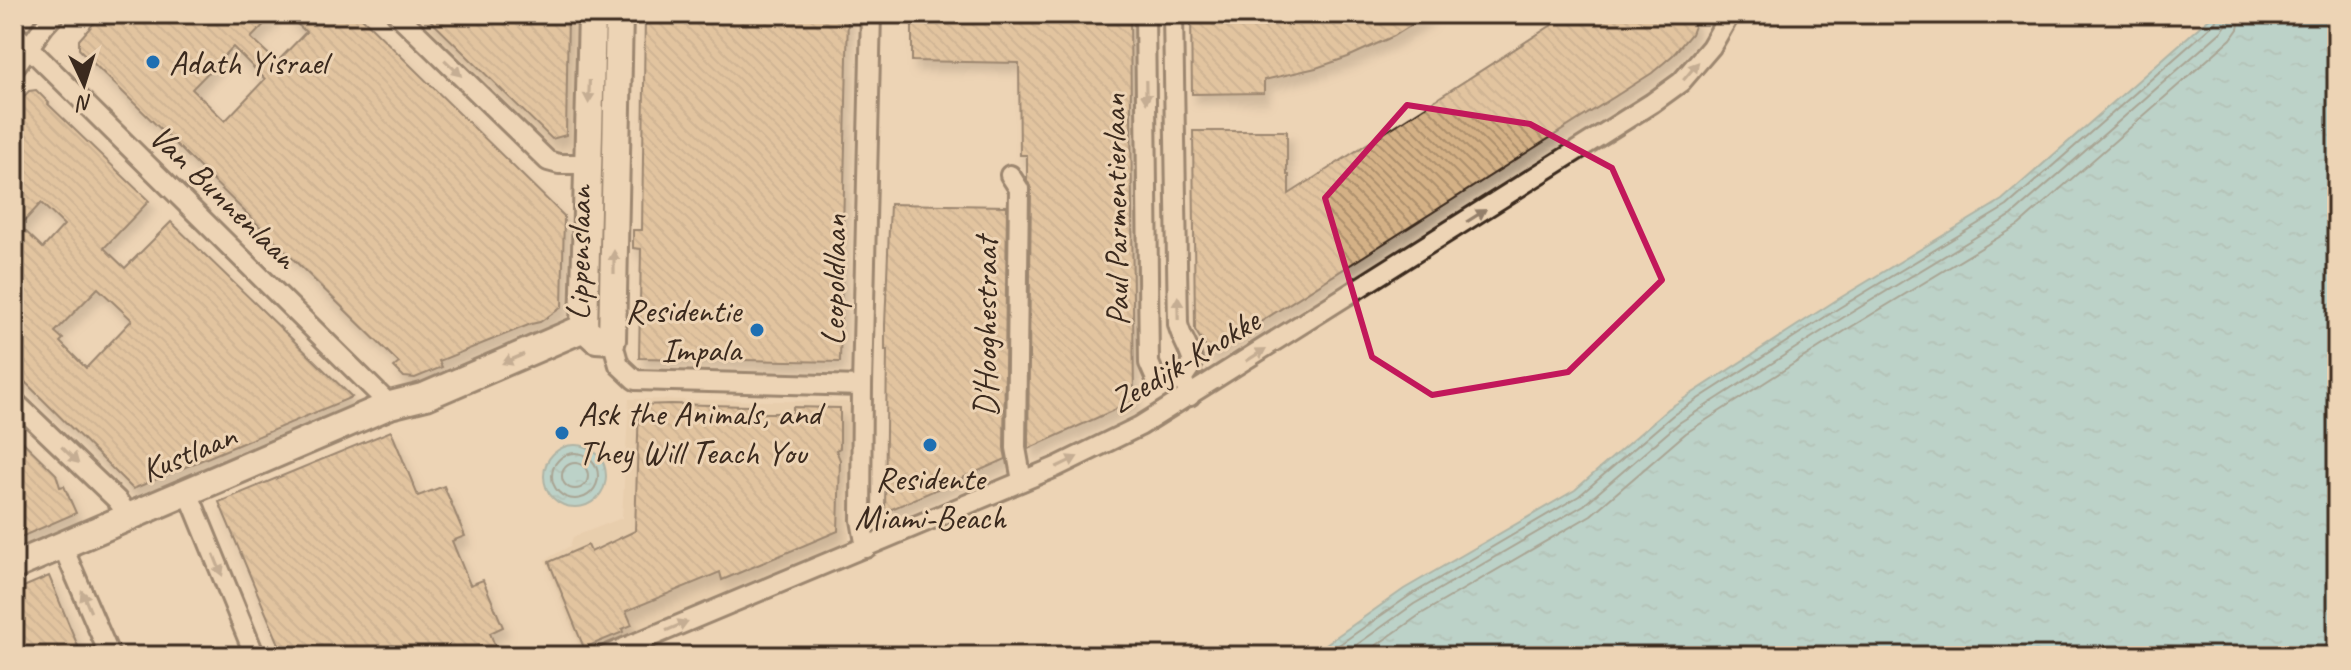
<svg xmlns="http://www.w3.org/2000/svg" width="2351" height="670" font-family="Caveat,sans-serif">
	<defs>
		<pattern id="water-ripples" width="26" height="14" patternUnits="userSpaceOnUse" patternTransform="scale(2)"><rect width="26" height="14" fill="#82d0e0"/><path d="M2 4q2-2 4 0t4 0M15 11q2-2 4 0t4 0" fill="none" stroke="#71b3c0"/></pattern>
		<pattern id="building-back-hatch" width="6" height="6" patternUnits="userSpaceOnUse" patternTransform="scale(2)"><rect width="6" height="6" fill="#d4b186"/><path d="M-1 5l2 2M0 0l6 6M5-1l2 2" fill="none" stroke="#ad906d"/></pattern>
		<filter id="shadow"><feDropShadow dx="5" dy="9" stdDeviation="4" flood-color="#0004"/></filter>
	</defs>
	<rect width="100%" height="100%" fill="#edd4b5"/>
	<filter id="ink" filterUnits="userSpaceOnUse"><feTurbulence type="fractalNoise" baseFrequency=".0125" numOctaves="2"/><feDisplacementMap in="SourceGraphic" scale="16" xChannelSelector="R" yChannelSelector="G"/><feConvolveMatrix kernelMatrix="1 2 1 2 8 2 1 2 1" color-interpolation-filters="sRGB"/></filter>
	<g filter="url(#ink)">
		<g fill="#e3c7a4">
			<path d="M409 14H582L579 150 551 154Z"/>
			<path d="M629 399 851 402 849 544 583 655 545 560 570 546 573 537 622 518Z"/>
		</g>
		<g fill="url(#water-ripples)" stroke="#668e92" stroke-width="2">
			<path d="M2214 14H2337V656H1309L1404 589 1575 490 1668 409 1835 301 2002 200Z"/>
			<circle cx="575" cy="476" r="31"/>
		</g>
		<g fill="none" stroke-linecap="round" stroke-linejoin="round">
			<g stroke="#576c6c" stroke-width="2">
				<circle cx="575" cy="476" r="23"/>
				<circle cx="575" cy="476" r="13"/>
				<path d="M1323 656 1409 596 1579 496 1673 415 1839 308 2007 206 2215 23 2218 14"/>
				<path d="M1341 656 1414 604 1584 505 1679 423 1844 317 2012 215 2222 31 2227 24 2228 14"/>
				<path d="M1361 656 1421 614 1591 515 1686 433 1851 327 2019 225 2231 39 2238 29 2241 14"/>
			</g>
		</g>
		<g fill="url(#building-back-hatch)" stroke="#3b2a1e" stroke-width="2" fill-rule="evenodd" filter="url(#shadow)">
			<path d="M102 14H274L251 38 277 62 306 32 286 14H358L564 216 562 307 540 322 531 324 439 361 442 367 415 378 404 377 394 367 399 363 79 49V40ZM233 47 265 79 225 121 192 89Z"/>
			<path d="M424 14H568L566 135 552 139Z"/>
			<path d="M645 14H848L840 362 639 358 641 249 633 248V230H642Z"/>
			<path d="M912 14H1130L1134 401 1028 449 1031 189 1027 180V155H1020L1019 63 912 61Z"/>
			<path d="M1191 14H1429L1394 36 1348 57 1316 68 1264 80V93L1192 94Z"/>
			<path d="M1569 14H1691L1694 26 1691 34 1673 55 1652 73 1210 354 1195 330 1193 131H1287V175H1289V194Z"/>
			<path d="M36 90 49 103 48 104 149 201 104 248 125 268 171 222 352 397 133 489 14 371V107L29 91ZM41 203 64 225 43 248 20 226ZM98 288 132 320 86 368 60 342 63 339 55 332Z"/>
			<path d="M890 204 1007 206 1004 448 1006 459 885 512 887 350H885V325Z"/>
			<path d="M671 404 748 406V413H793V407L840 408V448L836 450 840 460 838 531 722 580 720 572 626 611 632 625 622 629 623 632 584 648 549 562 588 545 591 552 635 531 639 405Z"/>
			<path d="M391 431 418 496 444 486 465 536 452 541 470 585 483 580 503 627 490 633 499 656H284L219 502Z"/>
			<path d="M14 433 56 474 60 487 64 486 76 513 14 540Z"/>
			<path d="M49 576 82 656H14V591Z"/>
		</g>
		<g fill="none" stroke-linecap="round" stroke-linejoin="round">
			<defs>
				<g id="street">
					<path d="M397 14 548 161 559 164H587"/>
					<path d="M1145 14 1149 363 1155 377 1167 381 1182 379 1190 396"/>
					<path d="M1173 14 1178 324C1181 338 1190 349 1193 363L1182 379"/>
					<path d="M14 33 390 405"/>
					<path d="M14 68 44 26 55 14"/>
					<path d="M1010 175 1019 189 1016 448 1022 481"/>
					<path d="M612 340 619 365 635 380 862 386"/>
					<path d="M14 401 117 500 129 516"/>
					<path d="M188 492 255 656"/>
					<path d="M62 545 110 656"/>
					<path d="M866 548 861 520 862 386 871 14"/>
					<path d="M605 656 1056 467 1140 426 1652 103 1681 82 1711 47 1730 14"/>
				</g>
				<g id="secondary">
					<path d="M592 14 584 328 596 339 612 340 619 14"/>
					<path d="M14 566 390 405 426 396 584 328"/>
				</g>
			</defs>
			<use href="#street" stroke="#3b2a1e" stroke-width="24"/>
			<use href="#secondary" stroke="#3b2a1e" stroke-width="32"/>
			<use href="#street" stroke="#edd4b5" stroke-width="18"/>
			<use href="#secondary" stroke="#edd4b5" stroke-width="26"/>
		</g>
		<defs><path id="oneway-solid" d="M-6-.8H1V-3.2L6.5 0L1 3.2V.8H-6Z" transform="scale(2)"/></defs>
		<g fill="#947f6a">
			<use href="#oneway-solid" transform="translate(453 68) rotate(44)"/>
			<use href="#oneway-solid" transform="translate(1691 71) rotate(-50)"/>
			<use href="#oneway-solid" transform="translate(589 92) rotate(92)"/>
			<use href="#oneway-solid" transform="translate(1146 92) rotate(89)"/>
			<use href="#oneway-solid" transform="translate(1476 216) rotate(-32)"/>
			<use href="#oneway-solid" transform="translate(614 262) rotate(-90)"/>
			<use href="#oneway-solid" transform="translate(1178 308) rotate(-91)"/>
			<use href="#oneway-solid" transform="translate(1256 355) rotate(-32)"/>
			<use href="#oneway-solid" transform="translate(513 359) rotate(157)"/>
			<use href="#oneway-solid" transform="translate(70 455) rotate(44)"/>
			<use href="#oneway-solid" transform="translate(1067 462) rotate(-26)"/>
			<use href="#oneway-solid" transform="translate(218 565) rotate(68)"/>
			<use href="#oneway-solid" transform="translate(86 601) rotate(-113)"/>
			<use href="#oneway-solid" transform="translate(677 626) rotate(-23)"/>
		</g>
	</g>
	<path d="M0 0H2351V670H0ZM1407 105 1530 124 1612 168 1662 280 1568 372 1432 395 1372 357 1325 198Z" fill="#edd4b5" fill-opacity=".55" fill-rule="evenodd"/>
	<path fill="none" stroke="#c2185b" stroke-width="6" stroke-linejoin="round" d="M1407 105 1530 124 1612 168 1662 280 1568 372 1432 395 1372 357 1325 198Z"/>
	<g fill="#1f6fb2" stroke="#edd4b5" stroke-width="3">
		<circle cx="153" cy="62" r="8"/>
		<circle cx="757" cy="330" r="8"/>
		<circle cx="562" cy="433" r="8"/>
		<circle cx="930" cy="445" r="8"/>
	</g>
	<g text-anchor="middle" stroke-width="6" stroke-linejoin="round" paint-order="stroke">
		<g font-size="34" fill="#3b2a1e" stroke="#edd4b5" text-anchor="start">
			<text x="169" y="74">Adath Yisrael</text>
			<text x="741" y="322" text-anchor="end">Residentie<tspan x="741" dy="39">Impala</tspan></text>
			<text x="578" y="425">Ask the Animals, and<tspan x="578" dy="39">They Will Teach You</tspan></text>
			<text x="930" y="490" text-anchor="middle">Residente<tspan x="930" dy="39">Miami-Beach</tspan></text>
		</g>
		<g font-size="34" fill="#3b2a1e" stroke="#edd4b5">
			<text transform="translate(224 196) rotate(44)" y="12">Van Bunnenlaan</text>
			<text transform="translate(1115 210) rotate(-91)" y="12">Paul Parmentierlaan</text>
			<text transform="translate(578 253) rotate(-89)" y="12">Lippenslaan</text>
			<text transform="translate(833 280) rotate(-89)" y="12">Leopoldlaan</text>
			<text transform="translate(985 327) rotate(-90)" y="12">D'Hooghestraat</text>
			<text transform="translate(1184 360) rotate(-31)" y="12">Zeedijk-Knokke</text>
			<text transform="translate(188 452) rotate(-23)" y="12">Kustlaan</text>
		</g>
	</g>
	<rect width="2351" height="670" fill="none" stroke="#edd4b5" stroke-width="48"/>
	<rect x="24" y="24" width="2303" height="622" fill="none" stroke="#3b2a1e" stroke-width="3" filter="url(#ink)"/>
	<g transform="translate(84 84) rotate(176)" stroke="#edd4b5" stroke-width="6" paint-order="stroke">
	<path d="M0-6L14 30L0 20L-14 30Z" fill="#3b2a1e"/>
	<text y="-12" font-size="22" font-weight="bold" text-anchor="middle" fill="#3b2a1e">N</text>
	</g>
</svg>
